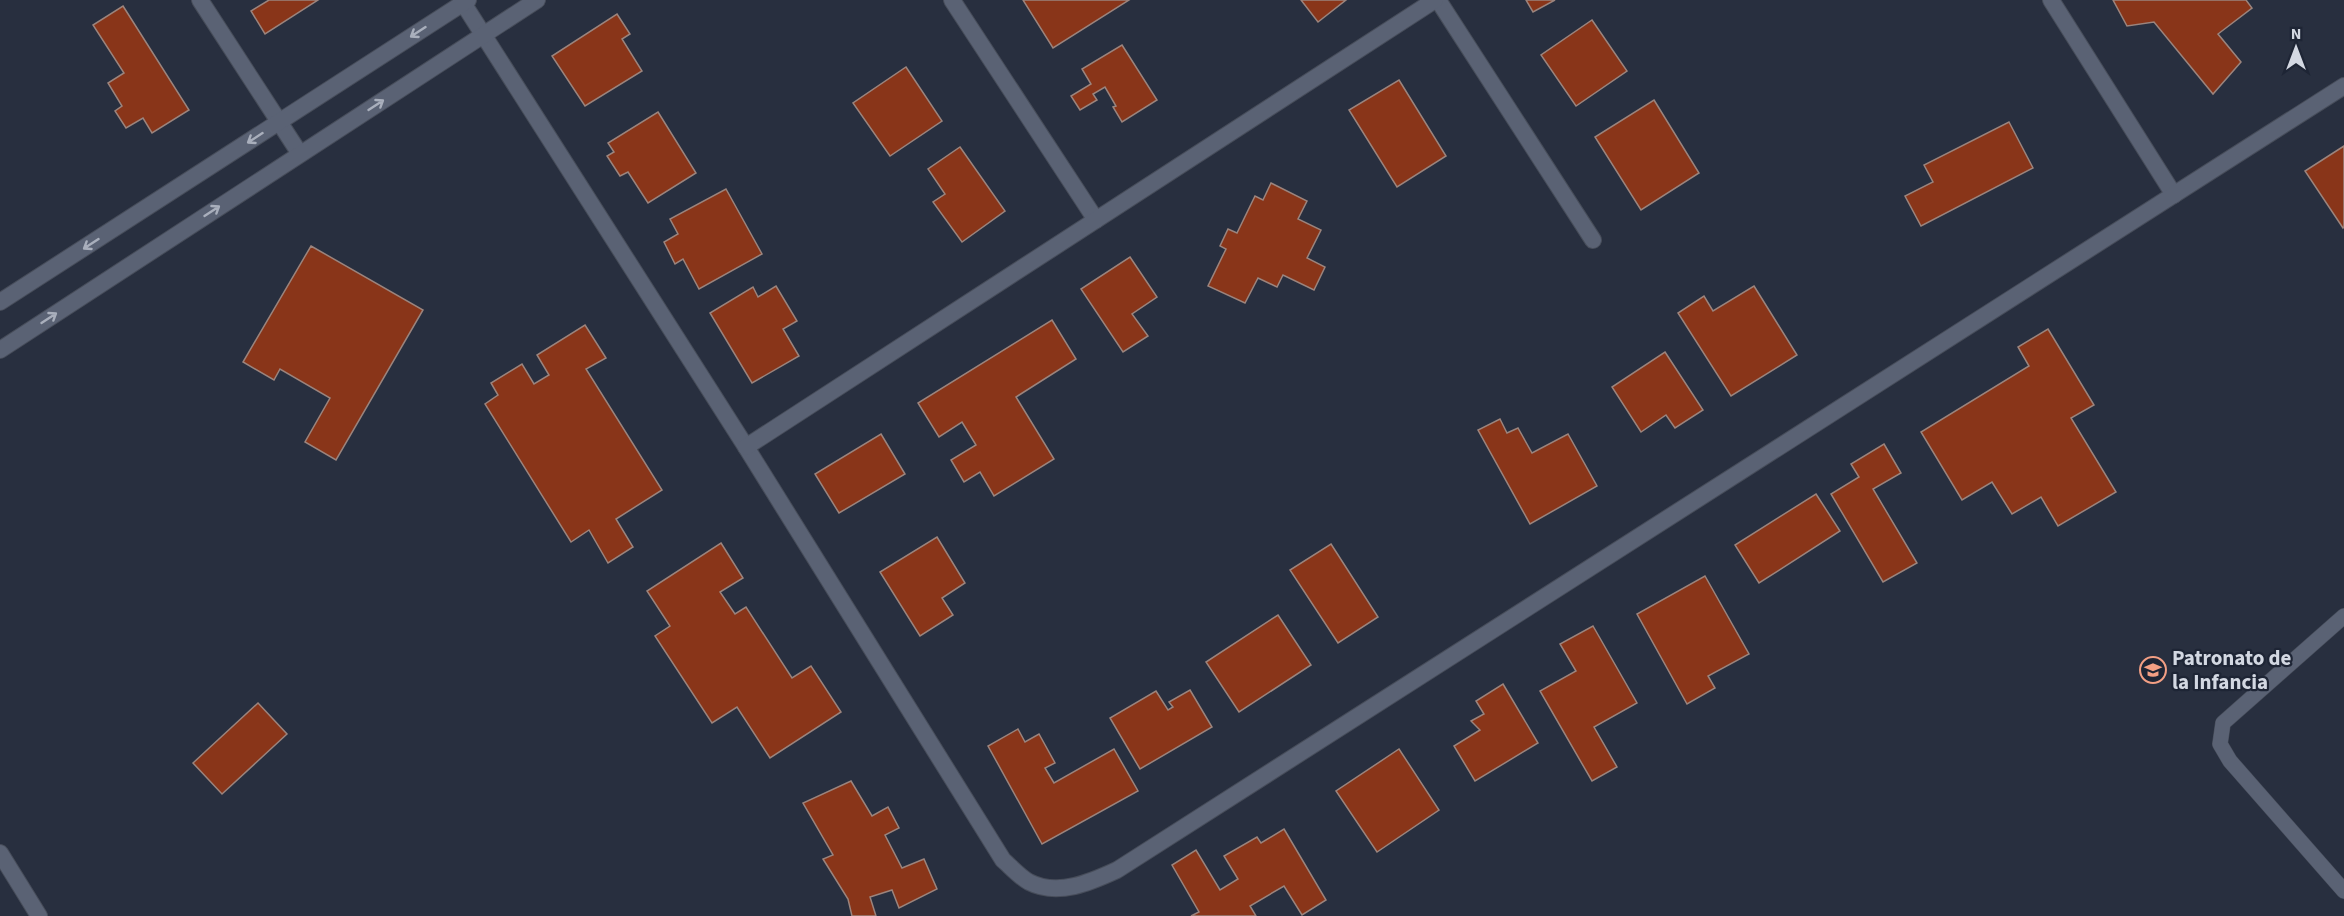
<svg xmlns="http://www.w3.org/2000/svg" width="2344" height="916" font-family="'Source Sans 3',sans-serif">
	<rect width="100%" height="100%" fill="#282f3f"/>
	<g fill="#893519" stroke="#9b847d" stroke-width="1.5">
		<path d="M269 0H318L265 34 251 11Z"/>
		<path d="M1023 0H1129L1053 48Z"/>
		<path d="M1301 0H1346L1318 22Z"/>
		<path d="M1526 0H1555L1533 12Z"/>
		<path d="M2113 0H2246L2252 8 2218 34 2241 62 2213 94 2154 22 2127 26Z"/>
		<path d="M123 6 189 110 152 133 143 118 126 128 115 111 122 106 108 83 124 73 93 25Z"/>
		<path d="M617 14 630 34 622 39 642 71 585 106 552 56Z"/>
		<path d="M1592 20 1627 71 1576 106 1541 55Z"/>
		<path d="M1122 45 1157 100 1122 122 1113 107 1116 106 1105 87 1093 94 1097 100 1080 110 1071 96 1091 84 1082 69Z"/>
		<path d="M906 67 942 121 890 156 853 103Z"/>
		<path d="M1399 80 1446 156 1397 187 1349 110Z"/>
		<path d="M1654 100 1699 173 1641 210 1595 137Z"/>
		<path d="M658 112 696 173 648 203 628 172 620 176 607 156 614 152 608 143Z"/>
		<path d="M2009 122 2033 168 1921 226 1905 196 1933 182 1924 165Z"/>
		<path d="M2344 146V227L2343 228 2305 171Z"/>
		<path d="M960 147 1005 211 962 242 933 202 945 194 928 169Z"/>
		<path d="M1271 183 1307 201 1298 219 1321 230 1307 258 1325 267 1314 290 1283 275 1277 287 1258 278 1245 303 1208 286 1226 249 1220 246 1228 229 1237 233 1255 196 1263 200Z"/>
		<path d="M726 189 762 254 699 289 683 259 675 264 664 242 678 234 670 219Z"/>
		<path d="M311 246 423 310 336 460 305 442 330 398 280 369 274 380 243 362Z"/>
		<path d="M1130 257 1157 297 1132 314 1148 336 1123 352 1081 289Z"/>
		<path d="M776 286 797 321 783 329 799 356 752 383 710 313 753 287 758 297Z"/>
		<path d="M1754 286 1797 355 1731 396 1678 313 1704 296 1713 311Z"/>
		<path d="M1052 320 1076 359 1016 397 1054 459 994 496 980 472 964 482 951 460 976 445 962 422 939 437 918 403Z"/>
		<path d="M585 325 606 358 586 369 662 490 616 519 633 547 608 563 589 530 571 542 485 404 498 395 491 383 522 364 534 384 549 375 537 355Z"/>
		<path d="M2048 329 2094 405 2071 418 2116 492 2058 526 2041 497 2012 514 1992 482 1962 500 1921 432 2029 366 2018 347Z"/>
		<path d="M1665 352 1703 410 1675 428 1666 415 1641 432 1612 387Z"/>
		<path d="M1500 419 1507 433 1518 428 1532 453 1568 434 1597 486 1530 524 1478 430Z"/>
		<path d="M881 434 905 474 839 513 815 474Z"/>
		<path d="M1884 444 1901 473 1873 489 1917 563 1883 582 1831 494 1859 477 1851 464Z"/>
		<path d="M1816 494 1840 531 1759 583 1735 545Z"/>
		<path d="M937 537 965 583 942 598 953 615 920 636 880 572Z"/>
		<path d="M721 543 743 578 720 592 735 614 746 607 792 678 811 666 841 712 770 758 737 707 712 723 655 636 670 626 647 591Z"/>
		<path d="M1331 544 1378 617 1338 643 1290 570Z"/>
		<path d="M1705 576 1749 654 1708 676 1715 688 1687 704 1637 614Z"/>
		<path d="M1278 615 1311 665 1239 712 1206 662Z"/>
		<path d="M1593 626 1637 703 1594 727 1617 767 1592 781 1540 691 1576 671 1560 644Z"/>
		<path d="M1503 684 1538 743 1475 781 1454 746 1480 730 1471 721 1484 714 1476 701Z"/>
		<path d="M1190 690 1212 727 1140 769 1110 718 1156 691 1168 710 1173 707 1169 702Z"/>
		<path d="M258 703 287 734 222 794 193 763Z"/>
		<path d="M1018 729 1025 742 1039 734 1055 763 1045 768 1054 783 1114 749 1138 791 1042 844 988 746Z"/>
		<path d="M1399 749 1439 810 1377 852 1336 791Z"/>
		<path d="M851 781 872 816 888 807 899 828 885 835 902 868 924 859 937 889 899 908 892 890 870 897 876 916H852L848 899 823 859 833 855 803 803Z"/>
		<path d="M1284 829 1326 900 1302 915 1284 886 1250 906 1256 916H1191L1199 912 1172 865 1196 850 1220 890 1238 879 1224 856 1257 837 1261 843Z"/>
	</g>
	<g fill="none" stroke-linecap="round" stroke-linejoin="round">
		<defs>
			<path id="service" d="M2344 616 2223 723 2220 744 2230 761 2344 891"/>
			<g id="minor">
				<path d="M200 0 300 154"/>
				<path d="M952 0 1096 220"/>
				<path d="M1438 0 1593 240"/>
				<path d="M2051 0 2174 195"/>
				<path d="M463 3 746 447 1003 860C1011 867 1020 877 1029 882 1058 897 1091 882 1117 870L2344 86"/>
				<path d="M0 302 468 0"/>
				<path d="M0 350 537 0"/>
				<path d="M746 447 1435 0"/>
				<path d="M0 853 39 916"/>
			</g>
		</defs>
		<use href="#service" stroke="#474d5a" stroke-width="16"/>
		<use href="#minor" stroke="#474d5a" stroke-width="18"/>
		<use href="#service" stroke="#5a6274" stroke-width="15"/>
		<use href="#minor" stroke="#5a6274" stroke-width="16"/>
	</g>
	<defs><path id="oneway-shaft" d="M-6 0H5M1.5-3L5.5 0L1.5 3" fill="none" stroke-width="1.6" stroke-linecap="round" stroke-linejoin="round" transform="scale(1.5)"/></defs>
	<g stroke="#a9afbc">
		<use href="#oneway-shaft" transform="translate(418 32) rotate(147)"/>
		<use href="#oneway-shaft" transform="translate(376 105) rotate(-33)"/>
		<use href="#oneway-shaft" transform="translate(255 138) rotate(147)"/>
		<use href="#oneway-shaft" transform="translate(212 211) rotate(-33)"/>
		<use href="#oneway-shaft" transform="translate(91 244) rotate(147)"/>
		<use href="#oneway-shaft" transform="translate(49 318) rotate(-33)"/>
	</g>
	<defs>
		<symbol id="school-ring" viewBox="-11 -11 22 22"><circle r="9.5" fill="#1e2535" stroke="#f39f84" stroke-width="1.5"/><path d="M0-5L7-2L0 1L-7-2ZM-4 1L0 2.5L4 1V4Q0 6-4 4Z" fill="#f39f84"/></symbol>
	</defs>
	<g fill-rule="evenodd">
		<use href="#school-ring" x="2138" y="655" width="30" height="30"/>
	</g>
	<g text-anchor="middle" stroke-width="4.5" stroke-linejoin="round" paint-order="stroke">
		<g font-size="21" font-weight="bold" fill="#d3d8e2" stroke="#1e2535" text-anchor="start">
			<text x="2172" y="665">Patronato de<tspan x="2172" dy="24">la Infancia</tspan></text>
		</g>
	</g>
	<g transform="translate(2296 48)" stroke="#1e2535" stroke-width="4.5" paint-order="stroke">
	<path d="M0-4.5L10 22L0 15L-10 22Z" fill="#d3d8e2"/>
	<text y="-9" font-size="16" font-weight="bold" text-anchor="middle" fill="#d3d8e2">N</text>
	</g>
</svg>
